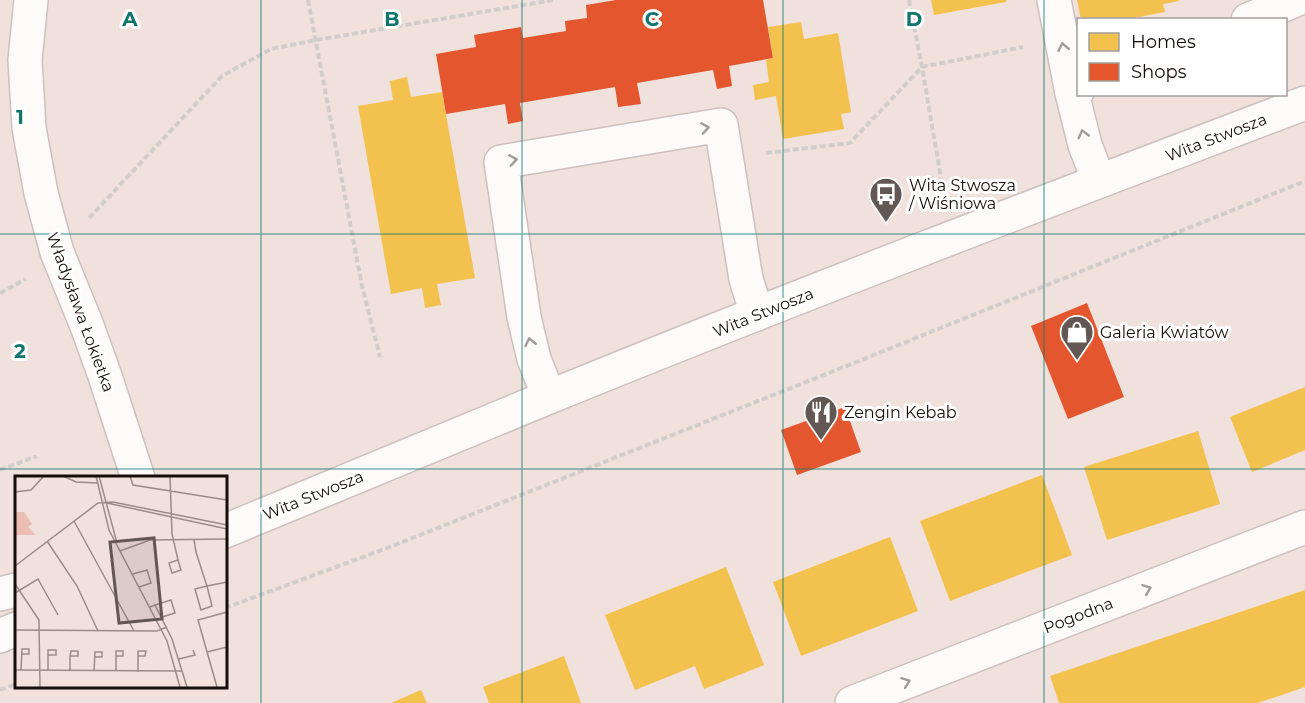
<svg xmlns="http://www.w3.org/2000/svg" width="1305" height="703" font-family="Montserrat,sans-serif">
	<rect width="100%" height="100%" fill="#f1e1dc"/>
	<g fill="#f2c14e">
		<path d="M931 0H1006V2L934 15Z"/>
		<path d="M1077 0H1178L1179 1 1163 4 1165 12 1123 20H1081Z"/>
		<path d="M801 22 804 39 838 33 851 112 841 114 844 129 783 139 776 96 755 100 753 85 769 82 766 60 773 58 768 27Z"/>
		<path d="M407 77 411 97 442 92 475 278 437 284 441 305 425 308 422 288 391 294 358 106 393 100 390 81Z"/>
		<path d="M1305 387V450L1252 472 1230 417Z"/>
		<path d="M1198 431 1220 504 1107 540 1084 467Z"/>
		<path d="M1042 475 1072 555 950 601 920 521Z"/>
		<path d="M890 537 918 611 801 656 773 582Z"/>
		<path d="M726 567 764 665 704 689 695 666 635 690 605 615Z"/>
		<path d="M1305 590V687L1258 703H1059L1050 676Z"/>
		<path d="M564 656 581 703H489L483 687Z"/>
		<path d="M421 690 427 703H391Z"/>
	</g>
	<g fill="#e4572e">
		<path d="M616 0H763L773 58 729 66 732 86 717 89 713 70 637 83 641 104 618 107 615 87 520 103 523 121 508 124 505 104 446 114 436 54 476 47 474 35 521 27 523 38 566 31 565 21 587 18 586 5Z"/>
		<path d="M1087 303 1124 397 1068 419 1031 326Z"/>
		<path d="M845 407 861 452 797 475 781 430Z"/>
	</g>
	<g fill="none" stroke-linecap="round" stroke-linejoin="round">
		<defs>
			<g id="street">
				<path d="M31 0 25 60 29 128 41 193 57 252 87 326 105 376 138 478"/>
				<path d="M1054 0 1072 93"/>
				<path d="M1248 20 1295 0"/>
				<path d="M1078 90 1072 93 1085 145 1099 181"/>
				<path d="M549 397 534 359 524 317 501 162 721 125 746 279 757 314"/>
				<path d="M852 703 1305 527"/>
			</g>
			<g id="secondary">
				<path d="M225 531C333 487 441 442 549 397 799 295 1052 199 1305 103"/>
				<path d="M0 594 16 590"/>
				<path d="M0 636 16 629"/>
			</g>
		</defs>
		<use href="#street" stroke="#cdc0be" stroke-width="36"/>
		<use href="#secondary" stroke="#cdc0be" stroke-width="36"/>
		<g stroke="#d2cdcb" stroke-width="4" stroke-dasharray="6 3" stroke-linecap="butt">
			<path d="M308 0 362 286 380 357"/>
			<path d="M909 0 922 67 941 178"/>
			<path d="M766 153 850 143 922 67 1023 47"/>
			<path d="M89 218 222 76 271 49 316 40 553 0"/>
			<path d="M0 293 26 279"/>
			<path d="M0 470 37 456"/>
			<path d="M225 608 382 550 844 367 1305 181"/>
			<path d="M0 690 16 684"/>
		</g>
		<use href="#street" stroke="#fdfafa" stroke-width="33"/>
		<use href="#secondary" stroke="#fdfafa" stroke-width="33"/>
	</g>
	<defs><path id="oneway-chevron" d="M-2-3.5L2.5 0L-2 3.5" fill="none" stroke-width="1.6" stroke-linecap="round" stroke-linejoin="round" transform="scale(1.5)"/></defs>
	<g stroke="#a19b9a">
		<use href="#oneway-chevron" transform="translate(1063 47) rotate(-101)"/>
		<use href="#oneway-chevron" transform="translate(705 128) rotate(-9)"/>
		<use href="#oneway-chevron" transform="translate(1083 134) rotate(-105)"/>
		<use href="#oneway-chevron" transform="translate(513 160) rotate(-9)"/>
		<use href="#oneway-chevron" transform="translate(530 342) rotate(-103)"/>
		<use href="#oneway-chevron" transform="translate(1147 589) rotate(-21)"/>
		<use href="#oneway-chevron" transform="translate(906 682) rotate(-21)"/>
	</g>
	<path fill="none" stroke="#0f766e" stroke-width="1.5" stroke-opacity="0.55" d="M261 0V703M522 0V703M783 0V703M1044 0V703M0 234H1305M0 469H1305"/>
	<defs>
		<symbol id="bus-pin" viewBox="-11 -11 22 30"><path d="M0 17L-7.5 6A9.5 9.5 0 1 1 7.5 6Z" fill="#635754" stroke="#fff"/><path d="M-5-6H5V4H4V6H2V4H-2V6H-4V4H-5ZM-3.5-4V0h7V-4ZM-3.5 1.2v1.5H-2V1.2ZM2 1.2v1.5H3.5V1.2Z" fill="#fff"/></symbol>
		<symbol id="shop-pin" viewBox="-11 -11 22 30"><path d="M0 17L-7.5 6A9.5 9.5 0 1 1 7.5 6Z" fill="#635754" stroke="#fff"/><path d="M-5-2.5h2.3a2.7 3.5 0 0 1 5.4 0H5L5.5 6h-11ZM-1.5-2.5h3a1.5 2.3 0 0 0-3 0Z" fill="#fff"/></symbol>
		<symbol id="restaurant-pin" viewBox="-11 -11 22 30"><path d="M0 17L-7.5 6A9.5 9.5 0 1 1 7.5 6Z" fill="#635754" stroke="#fff"/><path d="M-5-6h1v4h1v-4h1v4h1v-4h1v5L-1.5 .5V6h-2V.5L-5-1ZM5-6V6H3V1.5H1.5Q1.5-4 5-6Z" fill="#fff"/></symbol>
	</defs>
	<g fill-rule="evenodd">
		<use href="#bus-pin" x="867" y="175" width="38" height="52"/>
		<use href="#shop-pin" x="1058" y="313" width="38" height="52"/>
		<use href="#restaurant-pin" x="802" y="393" width="38" height="52"/>
	</g>
	<g text-anchor="middle" stroke-width="6" stroke-linejoin="round" paint-order="stroke">
		<g font-size="16" fill="#160c0a" stroke="#fff">
			<text transform="translate(1216 137) rotate(-21)" y="6">Wita Stwosza</text>
			<text transform="translate(81 312) rotate(70)" y="6">Władysława Łokietka</text>
			<text transform="translate(763 312) rotate(-22)" y="6">Wita Stwosza</text>
			<text transform="translate(313 495) rotate(-22)" y="6">Wita Stwosza</text>
			<text transform="translate(1078 615) rotate(-21)" y="6">Pogodna</text>
		</g>
		<g font-size="16" fill="#160c0a" stroke="#fff" text-anchor="start">
			<text x="909" y="191">Wita Stwosza<tspan x="909" dy="18">/ Wiśniowa</tspan></text>
			<text x="1100" y="338">Galeria Kwiatów</text>
			<text x="844" y="418">Zengin Kebab</text>
		</g>
	</g>
	<g transform="translate(15 476)">
		<rect width="212" height="212" fill="#f1e1dc"/>
		<path d="M0 36H9L17 48 13 51 21 59H0Z" fill="#eabeb2"/>
		<path fill="none" stroke="#998c88" stroke-width="1.5" d="M48 0 61 6 82 7M81 0 94 54 152 165 165 211M84 0 102 67M115 0 118 9 212 24M155 0 157 58 163 84 154 87 157 97 166 94 163 84M0 16 16 14 29 0M92 27 212 53M59 45 119 155M179 64 181 76 188 98 192 110 197 130 186 134 180 113 192 110 212 106M32 65 62 110 83 155M105 75 135 64 212 63M0 90 83 27 98 26 212 49M118 98 132 94 136 107 124 111M0 108 24 144 25 211M0 117 23 103 43 139M140 129 156 124 160 137 147 141M135 131 140 129 157 163 172 211M0 154 142 155 152 151M192 176 212 171M33 179H41V174H33V194M55 180H63V175H56L55 180V195M101 180H108V175H101V195M164 183 180 179 178 174M0 194 167 195M6 194 7 173H14V178H6M79 195 80 176H87V181H80M123 196V175H131L130 180H123M202 211 183 144 212 136"/>
		<path fill="#635754" fill-opacity="0.15" stroke="#635754" stroke-width="3" d="M139 62 147 143 104 147 95 66Z"/>
		<rect width="212" height="212" fill="none" stroke="#160c0a" stroke-width="3"/>
	</g>
	<g font-size="20" text-anchor="middle" font-weight="bold" fill="#0f766e" stroke="#fff" stroke-width="6" stroke-linejoin="round" paint-order="stroke">
		<text x="130" y="26">A</text>
		<text x="392" y="26">B</text>
		<text x="652" y="26">C</text>
		<text x="914" y="26">D</text>
		<text x="20" y="124">1</text>
		<text x="20" y="358">2</text>
	</g>
	<rect x="1077" y="18" width="210" height="78" fill="#ffffff" stroke="#a29e9d" stroke-width="1.5"/>
	<rect x="1089" y="33" width="30" height="18" fill="#f2c14e" stroke="#a29e9d" stroke-width="1.5"/>
	<text x="1131" y="48" font-size="18" fill="#160c0a">Homes</text>
	<rect x="1089" y="63" width="30" height="18" fill="#e4572e" stroke="#a29e9d" stroke-width="1.5"/>
	<text x="1131" y="78" font-size="18" fill="#160c0a">Shops</text>
</svg>
